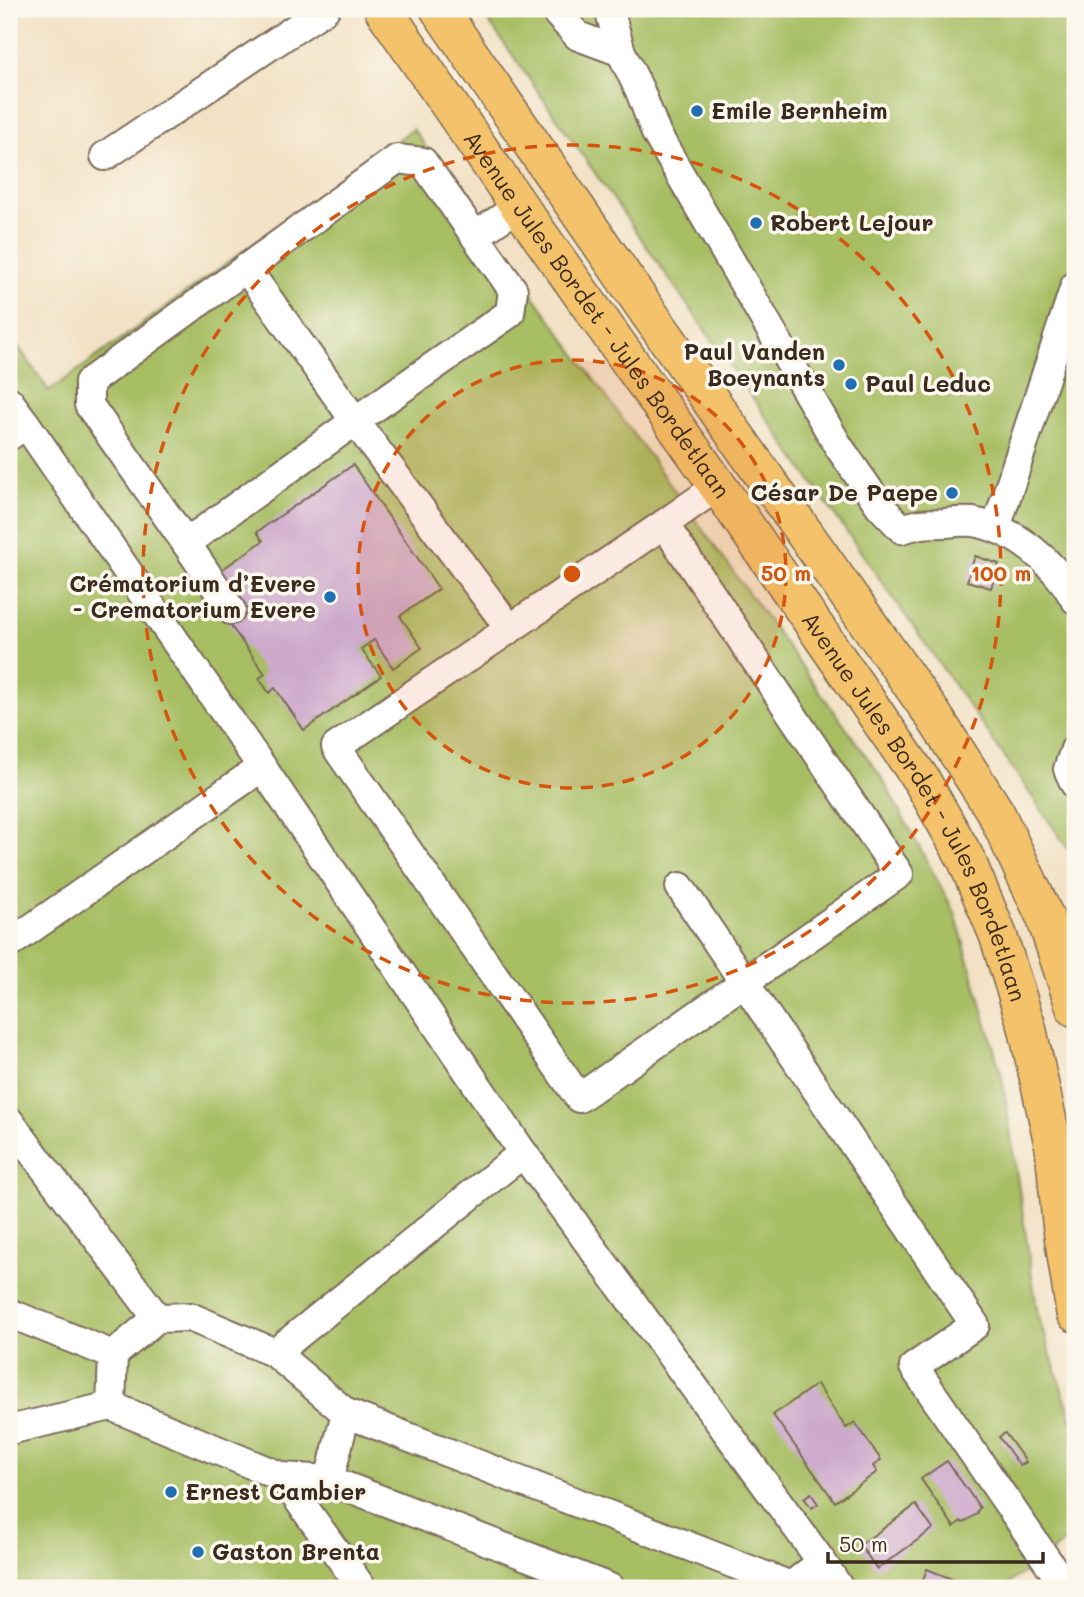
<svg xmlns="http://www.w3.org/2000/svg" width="1084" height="1597" font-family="Mali,sans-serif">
	<rect width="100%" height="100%" fill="#fbf7ec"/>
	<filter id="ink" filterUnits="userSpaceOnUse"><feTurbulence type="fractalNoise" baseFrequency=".0143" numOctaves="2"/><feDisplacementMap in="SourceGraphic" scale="14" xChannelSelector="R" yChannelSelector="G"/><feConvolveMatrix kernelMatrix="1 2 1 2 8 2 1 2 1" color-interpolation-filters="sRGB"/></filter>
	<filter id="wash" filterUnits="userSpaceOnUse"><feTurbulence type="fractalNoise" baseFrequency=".00686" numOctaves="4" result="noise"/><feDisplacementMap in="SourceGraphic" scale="28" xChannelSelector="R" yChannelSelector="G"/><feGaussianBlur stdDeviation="1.57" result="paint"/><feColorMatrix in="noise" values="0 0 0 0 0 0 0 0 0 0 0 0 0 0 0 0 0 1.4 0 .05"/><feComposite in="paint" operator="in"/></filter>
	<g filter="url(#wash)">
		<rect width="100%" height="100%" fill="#f2e1c4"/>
		<g fill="#a7be63" stroke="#717440" stroke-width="2">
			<path d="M480 9H1075V859L1018 776Z"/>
			<path d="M413 129 880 775 955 913 1002 1077 1038 1316 1075 1429V1534L1003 1588H9V333L49 391Z"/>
		</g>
		<g id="blocks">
			<g fill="#cda9cc">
				<path d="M353 465 439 589 400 616 422 648 393 668 374 640 361 649 381 676 304 730 275 688 269 693 259 678 265 674 228 622 217 573 263 541 257 532Z"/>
				<path d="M975 556 999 564 991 588 967 581Z"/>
				<path d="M817 1384 846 1428 855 1422 881 1460 873 1466 877 1472 835 1502 773 1415Z"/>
				<path d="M1005 1433 1026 1462 1020 1466 999 1437Z"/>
				<path d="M947 1461 980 1508 977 1511 978 1513 963 1523 961 1521 954 1527 921 1479Z"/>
				<path d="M811 1493 818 1504 812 1508 804 1498Z"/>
				<path d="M916 1505 933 1529 877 1569 860 1545Z"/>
				<path d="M927 1569 967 1585 966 1588H920Z"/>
			</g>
		</g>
	</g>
	<g filter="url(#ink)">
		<use href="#blocks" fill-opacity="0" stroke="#7b6a58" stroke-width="2"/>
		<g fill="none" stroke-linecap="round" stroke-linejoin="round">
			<defs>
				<g id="minor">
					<path d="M553 9 578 36 621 52"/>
					<path d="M609 9 621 52 640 91 656 133 839 447 880 506 902 529C919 523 928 523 945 523 954 522 964 521 973 522 1015 529 1054 562 1075 599"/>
					<path d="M105 156 325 9"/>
					<path d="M397 159 423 162 513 290 510 313 355 421 186 543 89 405V382Z"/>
					<path d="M475 236 519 206"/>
					<path d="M246 268 355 421 510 629"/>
					<path d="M9 401 26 424"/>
					<path d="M9 436 26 424 262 767"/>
					<path d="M664 524 899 874 579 1098 336 747Z"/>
					<path d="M664 524 718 486"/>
					<path d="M996 528 1075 286"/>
					<path d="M186 543 231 610"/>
					<path d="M1075 749 1068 769 1075 784"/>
					<path d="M680 887 975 1325 914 1367 1066 1588"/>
					<path d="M9 944 262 767 523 1153"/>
					<path d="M9 1121 157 1318"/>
					<path d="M9 1313 113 1355"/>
					<path d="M275 1353 523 1153 822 1562"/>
					<path d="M346 1413 791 1586 822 1562 839 1588"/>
					<path d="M9 1430 111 1406"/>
					<path d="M282 1477 329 1480 346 1413 275 1353 190 1317 157 1318 113 1355 111 1406 282 1477 362 1588"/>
					<path d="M329 1480 610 1588"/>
				</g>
				<g id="major">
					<path id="s1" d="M383 9 519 206 718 486 922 781 966 859 998 935 1027 1027 1054 1148 1061 1222 1075 1313"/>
					<path d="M439 9 643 305 933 715 996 813 1045 917 1075 1008"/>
				</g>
			</defs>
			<use href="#minor" stroke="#7b6a58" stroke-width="32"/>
			<use href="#major" stroke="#7b6a58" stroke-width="40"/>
			<use href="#minor" stroke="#fff" stroke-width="28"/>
			<use href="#major" stroke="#f3c26a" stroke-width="37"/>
		</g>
	</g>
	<circle cx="572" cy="574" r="214" fill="#d7540e" fill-opacity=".12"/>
	<g fill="none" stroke="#d7540e" stroke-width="3.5" stroke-dasharray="12 9">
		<circle cx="572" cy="574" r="214"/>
		<circle cx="572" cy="574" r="429"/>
	</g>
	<g fill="#1f6fb2" stroke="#fbf7ec" stroke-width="2.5">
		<circle cx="697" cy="111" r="7"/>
		<circle cx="756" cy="223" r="7"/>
		<circle cx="839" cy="365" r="7"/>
		<circle cx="851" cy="384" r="7"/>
		<circle cx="952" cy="493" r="7"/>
		<circle cx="330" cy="597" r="7"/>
		<circle cx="171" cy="1492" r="7"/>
		<circle cx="198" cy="1552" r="7"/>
	</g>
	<g text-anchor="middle" stroke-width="7" stroke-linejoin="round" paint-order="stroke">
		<g font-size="23" font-weight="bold" fill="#3b2a1e" stroke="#fbf7ec" text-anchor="start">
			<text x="711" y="119">Emile Bernheim</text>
			<text x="770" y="231">Robert Lejour</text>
			<text x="825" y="360" text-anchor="end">Paul Vanden<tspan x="825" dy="26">Boeynants</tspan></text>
			<text x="865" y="392">Paul Leduc</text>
			<text x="938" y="501" text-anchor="end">César De Paepe</text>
			<text x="316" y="592" text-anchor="end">Crématorium d’Evere<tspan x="316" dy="26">- Crematorium Evere</tspan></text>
			<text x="185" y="1500">Ernest Cambier</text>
			<text x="212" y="1560">Gaston Brenta</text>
		</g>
		<g font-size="23" fill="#3b2a1e" stroke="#fbf7ec">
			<text dy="8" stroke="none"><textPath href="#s1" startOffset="373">Avenue Jules Bordet - Jules Bordetlaan</textPath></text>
			<text dy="8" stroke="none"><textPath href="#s1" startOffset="961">Avenue Jules Bordet - Jules Bordetlaan</textPath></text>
		</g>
	</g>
	<circle cx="572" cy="574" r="10" fill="#d7540e" stroke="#fbf7ec" stroke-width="3.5"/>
	<g font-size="21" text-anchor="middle" font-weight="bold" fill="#d7540e" stroke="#fbf7ec" stroke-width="7" stroke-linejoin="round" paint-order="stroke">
		<text x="786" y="581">50 m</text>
		<text x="1001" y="581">100 m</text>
	</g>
	<rect width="1084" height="1597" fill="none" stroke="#fbf7ec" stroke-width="35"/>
	<path d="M828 1552v10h215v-10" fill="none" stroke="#3b2a1e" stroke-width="3.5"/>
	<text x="839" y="1552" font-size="21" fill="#3b2a1e" stroke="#fbf7ec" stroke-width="5" paint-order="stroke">50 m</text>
</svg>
